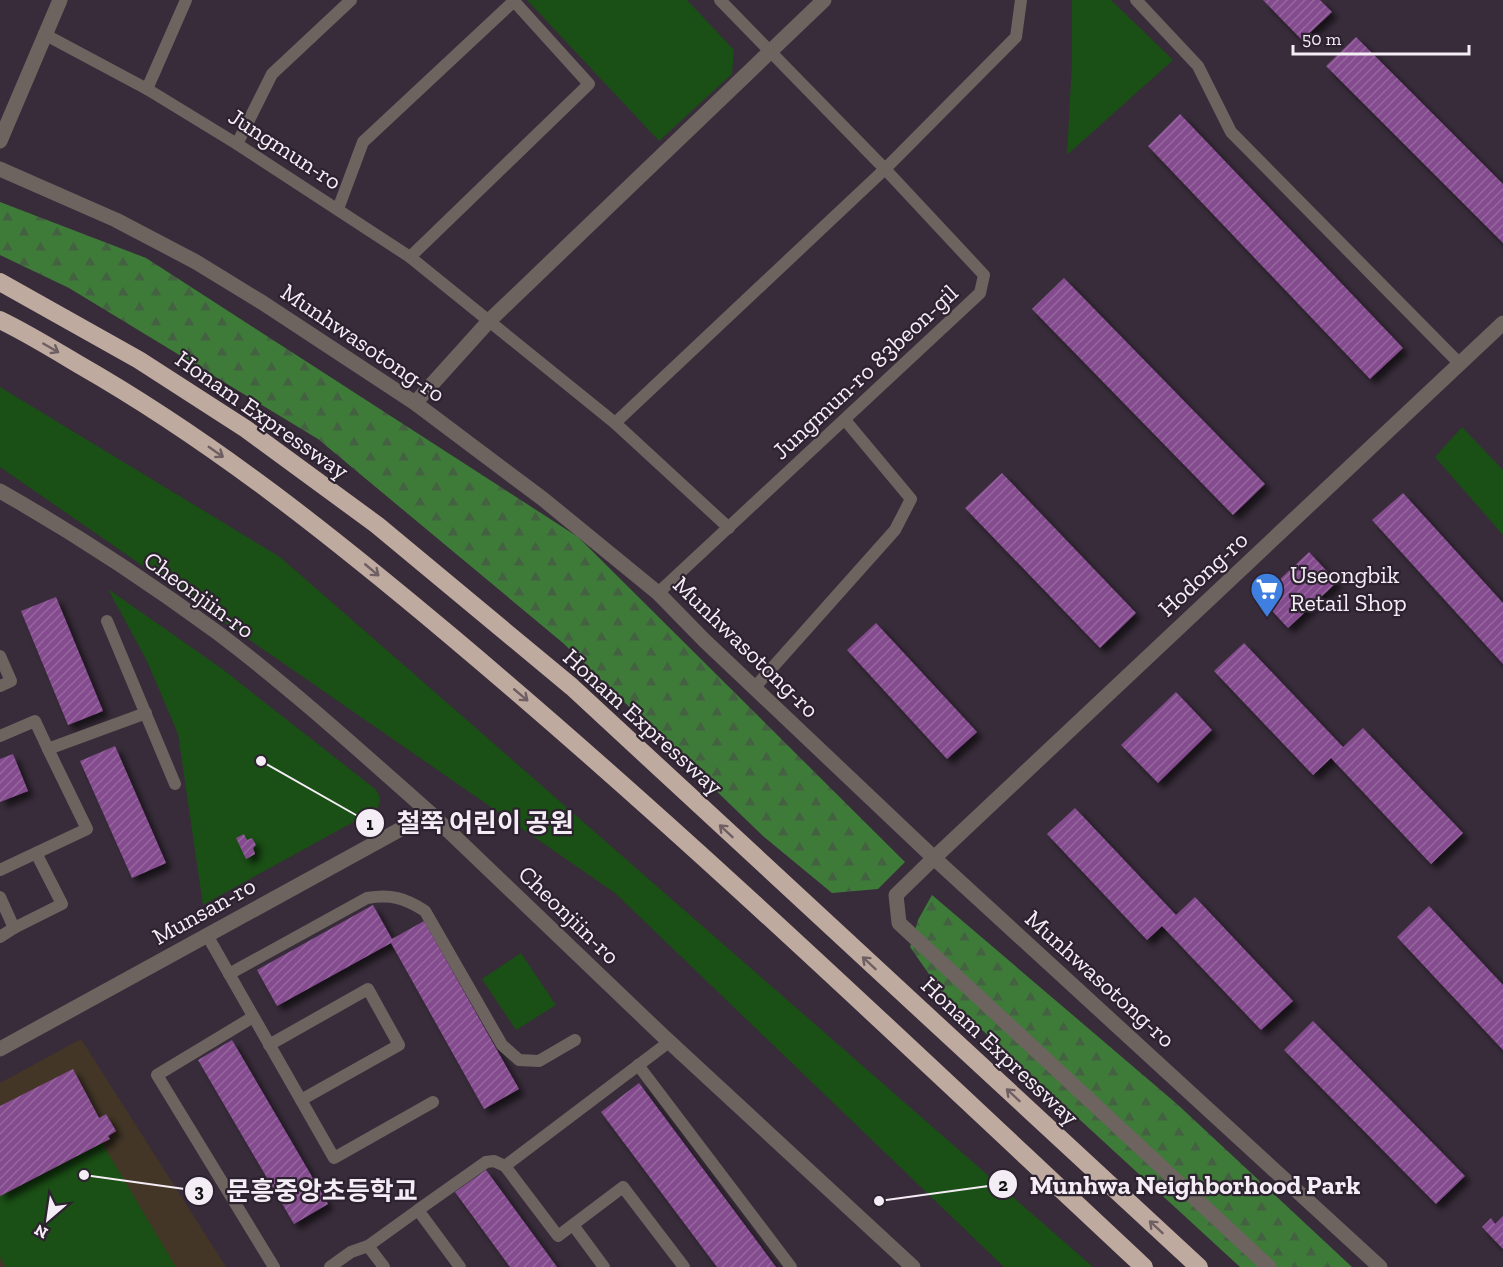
<svg xmlns="http://www.w3.org/2000/svg" width="1503" height="1267" font-family="'Zilla Slab','Noto Sans KR',serif">
	<defs>
		<pattern id="forest-firs" width="22" height="20" patternUnits="userSpaceOnUse" patternTransform="scale(1.5)"><rect width="22" height="20" fill="#3e7b38"/><path d="M5 1l3.5 6h-7zM16 11l3.5 6h-7z" fill="#446141"/></pattern>
		<pattern id="building-hatch" width="6" height="6" patternUnits="userSpaceOnUse" patternTransform="scale(1.5)"><rect width="6" height="6" fill="#844c8e"/><path d="M-1 1l2-2M0 6l6-6M5 7l2-2" fill="none" stroke="#96669e"/></pattern>
		<filter id="shadow"><feDropShadow dx="5.5" dy="5.5" stdDeviation="3" flood-color="#0009"/></filter>
	</defs>
	<rect width="100%" height="100%" fill="#382c3a"/>
	<path fill="#433627" d="M81 1039 226 1267H0V1083Z"/>
	<g fill="url(#forest-firs)">
		<path d="M0 202 146 258 578 537 905 862 878 889 832 893 763 836 563 643 318 439 69 288 0 255Z"/>
		<path d="M932 895 1177 1104 1352 1267H1240L943 994 910 947 918 920Z"/>
	</g>
	<g fill="#1a4f15">
		<path d="M527 0H687L734 50 732 74 659 141Z"/>
		<path d="M1072 0H1111L1173 60 1067 155 1072 63Z"/>
		<path d="M0 387 280 557 1093 1267H1004L615 893 0 467Z"/>
		<path d="M1462 427 1503 470V535L1435 457Z"/>
		<path d="M108 589 221 668 374 788C380 794 382 801 377 809L203 905 178 734 147 661Z"/>
		<path d="M521 953 556 1005 516 1030 482 979Z"/>
		<path d="M102 1143 176 1267H6L0 1257V1196Z"/>
	</g>
	<g fill="url(#building-hatch)" filter="url(#shadow)">
		<path d="M1263 0H1320L1332 12 1302 40Z"/>
		<path d="M1356 37 1503 184V243L1326 66Z"/>
		<path d="M1180 114 1403 348 1370 379 1148 146Z"/>
		<path d="M1064 278 1265 484 1233 515 1032 309Z"/>
		<path d="M1002 473 1136 613 1100 648 965 508Z"/>
		<path d="M1403 493 1503 603V664L1372 520Z"/>
		<path d="M1309 552 1337 582 1288 628 1260 598Z"/>
		<path d="M56 597 103 711 68 725 21 611Z"/>
		<path d="M876 623 977 732 947 759 847 650Z"/>
		<path d="M1244 643 1343 747 1363 728 1463 833 1431 864 1331 758 1313 775 1214 671Z"/>
		<path d="M1176 692 1212 730 1158 783 1121 745Z"/>
		<path d="M115 746 166 863 132 878 80 761Z"/>
		<path d="M13 754 28 791 0 802V759Z"/>
		<path d="M1075 808 1176 915 1195 897 1293 1001 1261 1030 1162 926 1147 940 1047 834Z"/>
		<path d="M244 834 247 840 252 838 256 845 253 848 255 854 246 859 236 838Z"/>
		<path d="M373 905 392 939 424 921 519 1089 484 1109 391 943 277 1006 257 970Z"/>
		<path d="M1429 906 1503 985V1050L1397 937Z"/>
		<path d="M1313 1021 1465 1176 1436 1204 1284 1050Z"/>
		<path d="M232 1040 328 1204 294 1224 198 1060Z"/>
		<path d="M73 1069 99 1118 106 1114 116 1131 108 1136 110 1139 102 1143 0 1196V1106Z"/>
		<path d="M639 1083 776 1267H717L601 1112Z"/>
		<path d="M486 1170 557 1267H510L455 1192Z"/>
		<path d="M1503 1216V1249L1482 1227 1491 1218 1495 1224Z"/>
	</g>
	<g fill="none" stroke-linecap="round" stroke-linejoin="round">
		<g stroke="#6d6460" stroke-width="12">
			<path d="M1136 0 1198 66 1231 132 1460 364"/>
			<path d="M44 34 147 89 237 144 410 257 615 423 729 528"/>
			<path d="M147 89 186 0"/>
			<path d="M237 144 272 74 351 0"/>
			<path d="M338 209 363 142 514 1"/>
			<path d="M410 257 589 84 513 0"/>
			<path d="M615 423 885 169 1016 37 1021 0"/>
			<path d="M658 593 980 293 984 275 885 169 720 0"/>
			<path d="M107 621 175 784"/>
			<path d="M0 656 11 681 0 686"/>
			<path d="M755 687 895 530 911 499 845 420"/>
			<path d="M0 736 35 721 48 749 146 713"/>
			<path d="M0 870 87 829 48 749"/>
			<path d="M0 897 14 928 0 937"/>
			<path d="M14 928 62 904 36 853"/>
			<path d="M207 935 334 1158 433 1102"/>
			<path d="M229 974 367 898C391 894 405 898 425 911L502 1045 519 1060 539 1061 575 1040"/>
			<path d="M253 1017 157 1075 274 1267"/>
			<path d="M669 1042 505 1166 558 1236 623 1187 684 1267"/>
			<path d="M269 1045 368 989 399 1045 301 1100"/>
			<path d="M638 1065 791 1267"/>
			<path d="M573 1225 604 1267"/>
			<path d="M368 1246 384 1267"/>
			<path d="M330 1267 351 1252 368 1246 418 1210"/>
			<path d="M460 1267 418 1210 486 1162 494 1161 505 1166"/>
		</g>
		<g stroke="#6d6460" stroke-width="15">
			<path d="M0 141 60 0"/>
			<path d="M415 403 489 321 824 0"/>
			<path d="M0 491C74 533 150 583 218 633 292 689 361 752 430 813"/>
			<path d="M934 858 1503 323"/>
		</g>
		<g stroke="#6d6460" stroke-width="15">
			<path d="M0 169 116 220 196 262 263 303 415 403 543 499 658 593 705 641 934 858 1380 1267"/>
			<path d="M934 858 896 895 899 923 1269 1267"/>
			<path d="M0 1049 430 813 662 1035 913 1267"/>
		</g>
		<g stroke="#bfaaa0" stroke-width="18">
			<path d="M0 282 139 360 246 429 377 525 572 687 1199 1267"/>
			<path d="M0 320C27 333 53 349 78 364 213 441 334 538 452 637 691 838 916 1054 1144 1267"/>
		</g>
	</g>
	<defs><path id="oneway-shaft" d="M-6 0H5M1.5-3L5.5 0L1.5 3" fill="none" stroke-width="1.6" stroke-linecap="round" stroke-linejoin="round" transform="scale(1.5)"/></defs>
	<g stroke="#6f5f62">
		<use href="#oneway-shaft" transform="translate(51 348) rotate(30)"/>
		<use href="#oneway-shaft" transform="translate(216 452) rotate(35)"/>
		<use href="#oneway-shaft" transform="translate(372 570) rotate(40)"/>
		<use href="#oneway-shaft" transform="translate(521 695) rotate(40)"/>
		<use href="#oneway-shaft" transform="translate(726 831) rotate(-137)"/>
		<use href="#oneway-shaft" transform="translate(869 963) rotate(-137)"/>
		<use href="#oneway-shaft" transform="translate(1013 1095) rotate(-137)"/>
		<use href="#oneway-shaft" transform="translate(1156 1227) rotate(-137)"/>
	</g>
	<defs>
		<symbol id="supermarket-pin" viewBox="-11 -11 22 30"><path d="M0 17L-7.5 6A9.5 9.5 0 1 1 7.5 6Z" fill="#3f7fe0" stroke="#2d222f"/><path d="M-6-5.5h2.5l.6 2H6L4.5 2H-2.5L-4.4-4H-6ZM-1.5 3.2a1.3 1.3 0 1 0 .1 0ZM3 3.2a1.3 1.3 0 1 0 .1 0Z" fill="#fff"/></symbol>
	</defs>
	<g fill-rule="evenodd">
		<use href="#supermarket-pin" x="1248" y="570" width="38" height="52"/>
	</g>
	<g text-anchor="middle" stroke-width="4.5" stroke-linejoin="round" paint-order="stroke">
		<g font-size="24" fill="#f5edf6" stroke="#2d222f">
			<text transform="translate(285 149) rotate(33)" y="8">Jungmun-ro</text>
			<text transform="translate(363 343) rotate(34)" y="8">Munhwasotong-ro</text>
			<text transform="translate(865 372) rotate(-43)" y="8">Jungmun-ro 83beon-gil</text>
			<text transform="translate(262 415) rotate(35)" y="8">Honam Expressway</text>
			<text transform="translate(1203 574) rotate(-43)" y="8">Hodong-ro</text>
			<text transform="translate(199 595) rotate(36)" y="8">Cheonjiin-ro</text>
			<text transform="translate(746 647) rotate(44)" y="8">Munhwasotong-ro</text>
			<text transform="translate(643 722) rotate(42)" y="8">Honam Expressway</text>
			<text transform="translate(204 911) rotate(-29)" y="8">Munsan-ro</text>
			<text transform="translate(569 915) rotate(44)" y="8">Cheonjiin-ro</text>
			<text transform="translate(1100 979) rotate(42)" y="8">Munhwasotong-ro</text>
			<text transform="translate(1000 1051) rotate(43)" y="8">Honam Expressway</text>
		</g>
		<g font-size="24" fill="#f5edf6" stroke="#2d222f" text-anchor="start">
			<text x="1290" y="583">Useongbik<tspan x="1290" dy="28">Retail Shop</tspan></text>
		</g>
	</g>
	<path fill="none" stroke="#f5edf6" stroke-width="2" d="M261 761L370 823M879 1201L1003 1184M84 1175L199 1191"/>
	<g fill="#f5edf6" stroke="#2d222f" stroke-width="2">
		<circle cx="261" cy="761" r="6"/>
		<circle cx="879" cy="1201" r="6"/>
		<circle cx="84" cy="1175" r="6"/>
		<circle cx="370" cy="823" r="15"/>
		<circle cx="1003" cy="1184" r="15"/>
		<circle cx="199" cy="1191" r="15"/>
	</g>
	<g font-size="18" text-anchor="middle" font-weight="bold" fill="#111">
		<text x="370" y="830">1</text>
		<text x="1003" y="1191">2</text>
		<text x="199" y="1197">3</text>
	</g>
	<g font-size="26" text-anchor="middle" font-weight="bold" fill="#f5edf6" stroke="#2d222f" stroke-width="4.5" stroke-linejoin="round" paint-order="stroke">
		<text x="485" y="832">철쭉 어린이 공원</text>
		<text x="1195" y="1194">Munhwa Neighborhood Park</text>
		<text x="322" y="1200">문흥중앙초등학교</text>
	</g>
	<g transform="translate(48 1219) rotate(209)" stroke="#2d222f" stroke-width="4.5" paint-order="stroke">
	<path d="M0-4.5L10 22L0 15L-10 22Z" fill="#f5edf6"/>
	<text y="-9" font-size="16" font-weight="bold" text-anchor="middle" fill="#f5edf6">N</text>
	</g>
	<path d="M1293 45v9h176v-9" fill="none" stroke="#f5edf6" stroke-width="3"/>
	<text x="1302" y="45" font-size="18" fill="#f5edf6" stroke="#2d222f" stroke-width="4.5" paint-order="stroke">50 m</text>
</svg>
